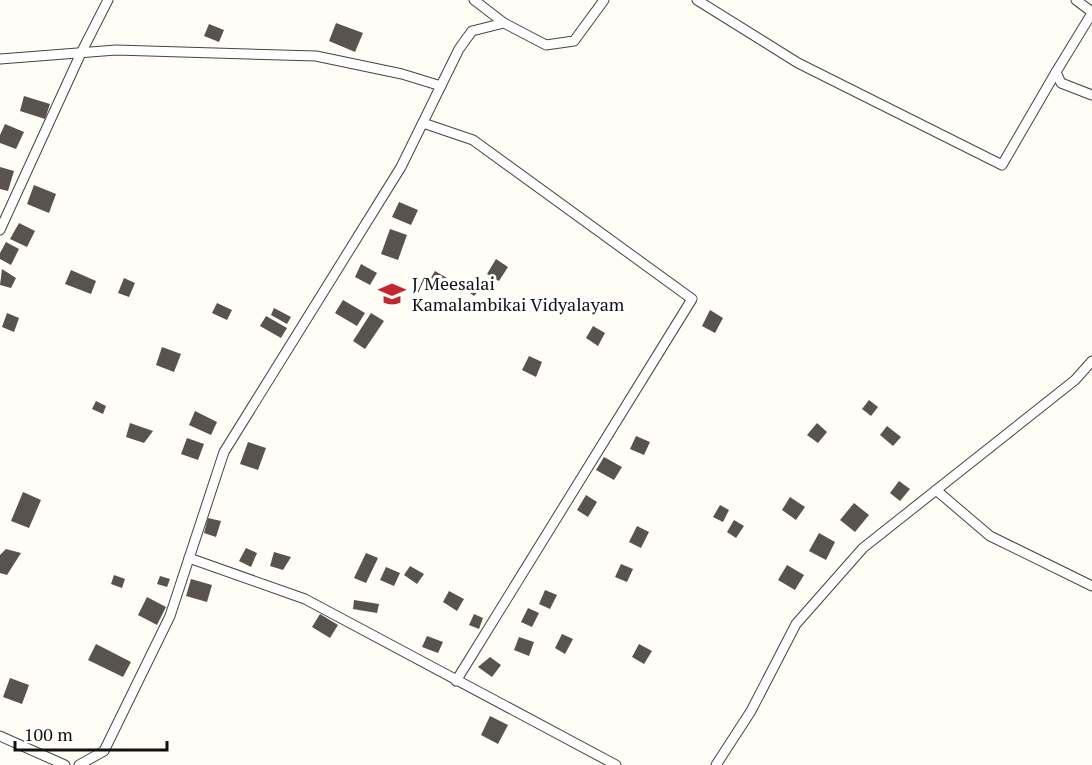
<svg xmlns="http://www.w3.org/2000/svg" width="1092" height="765" font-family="'PT Serif',serif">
	<rect width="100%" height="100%" fill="#fffdf5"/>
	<g fill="#5a524d">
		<path d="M336 23 363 33 355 52 329 41Z"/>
		<path d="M209 24 224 30 219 42 204 36Z"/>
		<path d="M24 96 50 104 45 119 20 111Z"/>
		<path d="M5 124 24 132 16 149 0 143V135Z"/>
		<path d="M0 167 14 171 8 191 0 189Z"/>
		<path d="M34 185 56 194 49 213 27 204Z"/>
		<path d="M399 202 418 210 411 225 392 217Z"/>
		<path d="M19 223 35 231 27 247 10 239Z"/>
		<path d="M390 229 407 235 398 260 381 254Z"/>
		<path d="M6 242 19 249 11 265 0 259V253Z"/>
		<path d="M496 259 508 267 499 281 487 274Z"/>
		<path d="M361 264 377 273 370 285 355 277Z"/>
		<path d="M2 269 16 278 11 288 0 285Z"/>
		<path d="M71 270 96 281 91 294 65 284Z"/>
		<path d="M435 271 447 278 440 291 427 284Z"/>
		<path d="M124 278 135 283 129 297 118 293Z"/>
		<path d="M475 280 483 286 474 296 466 290Z"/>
		<path d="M343 300 365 313 357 326 335 313Z"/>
		<path d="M217 303 232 310 227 320 212 313Z"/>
		<path d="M274 308 291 317 287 324 271 315Z"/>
		<path d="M710 310 723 318 715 333 702 326Z"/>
		<path d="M7 313 19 318 14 332 2 327Z"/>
		<path d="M371 313 384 321 365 349 353 341Z"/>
		<path d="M266 316 287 328 281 338 260 326Z"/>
		<path d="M593 326 605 333 598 346 586 338Z"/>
		<path d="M162 347 181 354 174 372 156 365Z"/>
		<path d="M529 356 542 362 536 377 522 370Z"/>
		<path d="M869 400 878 407 871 416 862 409Z"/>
		<path d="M96 401 106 406 103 414 92 409Z"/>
		<path d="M195 411 217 422 211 435 189 425Z"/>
		<path d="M130 423 153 431 144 443 126 437Z"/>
		<path d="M817 423 827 432 818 443 807 435Z"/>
		<path d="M887 426 901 437 893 446 880 435Z"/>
		<path d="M636 436 650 442 644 455 630 449Z"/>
		<path d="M187 438 204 444 198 460 181 454Z"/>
		<path d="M248 442 266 448 258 470 240 464Z"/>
		<path d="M604 457 622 467 614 480 596 470Z"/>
		<path d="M899 481 910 489 900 501 890 493Z"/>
		<path d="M23 492 41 500 29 528 11 521Z"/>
		<path d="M586 495 597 502 588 517 577 510Z"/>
		<path d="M790 497 805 507 796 520 782 510Z"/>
		<path d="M854 503 869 515 855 532 840 520Z"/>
		<path d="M720 505 729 510 723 522 713 517Z"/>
		<path d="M208 518 221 521 216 537 204 533Z"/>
		<path d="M734 520 744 526 736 538 727 532Z"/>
		<path d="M637 526 649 532 641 548 629 542Z"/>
		<path d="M819 533 835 542 826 560 809 551Z"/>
		<path d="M246 548 257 553 251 567 239 561Z"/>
		<path d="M6 549 21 553 7 575 0 573V555Z"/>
		<path d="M274 552 291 557 283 570 270 566Z"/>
		<path d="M366 553 378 558 366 583 354 578Z"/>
		<path d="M621 564 633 569 627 582 615 577Z"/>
		<path d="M787 565 804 575 795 590 778 580Z"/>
		<path d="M410 566 424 574 417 584 404 575Z"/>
		<path d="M386 567 400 573 394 586 380 580Z"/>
		<path d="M114 575 125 579 122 588 111 584Z"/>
		<path d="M160 576 170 579 167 587 157 584Z"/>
		<path d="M191 579 212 585 207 602 186 596Z"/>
		<path d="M545 590 557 595 550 609 539 604Z"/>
		<path d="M449 591 464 599 457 611 443 602Z"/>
		<path d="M147 597 166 607 157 625 138 615Z"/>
		<path d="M354 600 379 604 377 613 353 609Z"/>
		<path d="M528 608 539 613 532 627 521 622Z"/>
		<path d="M320 614 338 625 330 638 312 627Z"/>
		<path d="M474 614 483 618 479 629 469 625Z"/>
		<path d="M562 634 573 639 565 654 555 648Z"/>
		<path d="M427 636 443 642 438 653 422 647Z"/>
		<path d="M519 637 534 642 529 656 514 650Z"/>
		<path d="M96 644 131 662 123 677 88 660Z"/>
		<path d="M639 644 652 651 644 664 632 657Z"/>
		<path d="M490 657 501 665 492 677 478 667Z"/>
		<path d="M10 678 29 685 22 704 3 697Z"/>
		<path d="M490 716 508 725 498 744 481 735Z"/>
	</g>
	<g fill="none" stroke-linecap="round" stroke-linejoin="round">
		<defs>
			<g id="street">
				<path d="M474 0 504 23"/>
				<path d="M697 0 798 63 1002 165 1056 72"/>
				<path d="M1076 0 1092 12"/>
				<path d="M1092 13 1056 72 1061 83 1092 95"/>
				<path d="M0 59 116 50 316 56 402 74 441 86"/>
				<path d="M423 123 473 140 692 299 456 681"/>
				<path d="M0 230 81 53 108 0"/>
				<path d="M936 490 990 536 1092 586"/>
				<path d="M189 558 305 599 616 765"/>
				<path d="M0 736 65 765"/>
				<path d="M79 765 104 751 170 616 224 452 401 167 459 49 472 31 504 23 546 45 574 41 604 0"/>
				<path d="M716 765 751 711 796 624 863 548 1075 380 1092 361"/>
			</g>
		</defs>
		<use href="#street" stroke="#444" stroke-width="11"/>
		<use href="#street" stroke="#fff" stroke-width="9"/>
	</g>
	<defs>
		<symbol id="school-bare" viewBox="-9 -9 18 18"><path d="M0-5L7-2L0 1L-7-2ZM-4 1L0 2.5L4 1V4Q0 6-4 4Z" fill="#c4262e" stroke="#fff" stroke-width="2.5" paint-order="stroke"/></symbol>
	</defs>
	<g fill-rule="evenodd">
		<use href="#school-bare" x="373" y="275" width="38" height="38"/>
	</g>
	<g text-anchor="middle" stroke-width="6" stroke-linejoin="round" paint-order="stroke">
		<g font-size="18" fill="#111" stroke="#fff" text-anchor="start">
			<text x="412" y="290">J/Meesalai<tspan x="412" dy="21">Kamalambikai Vidyalayam</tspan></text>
		</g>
	</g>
	<path d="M15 741v9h152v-9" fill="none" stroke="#111111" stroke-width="3"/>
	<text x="24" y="741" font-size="18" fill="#111111" stroke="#ffffff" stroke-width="4.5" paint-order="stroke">100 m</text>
</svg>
